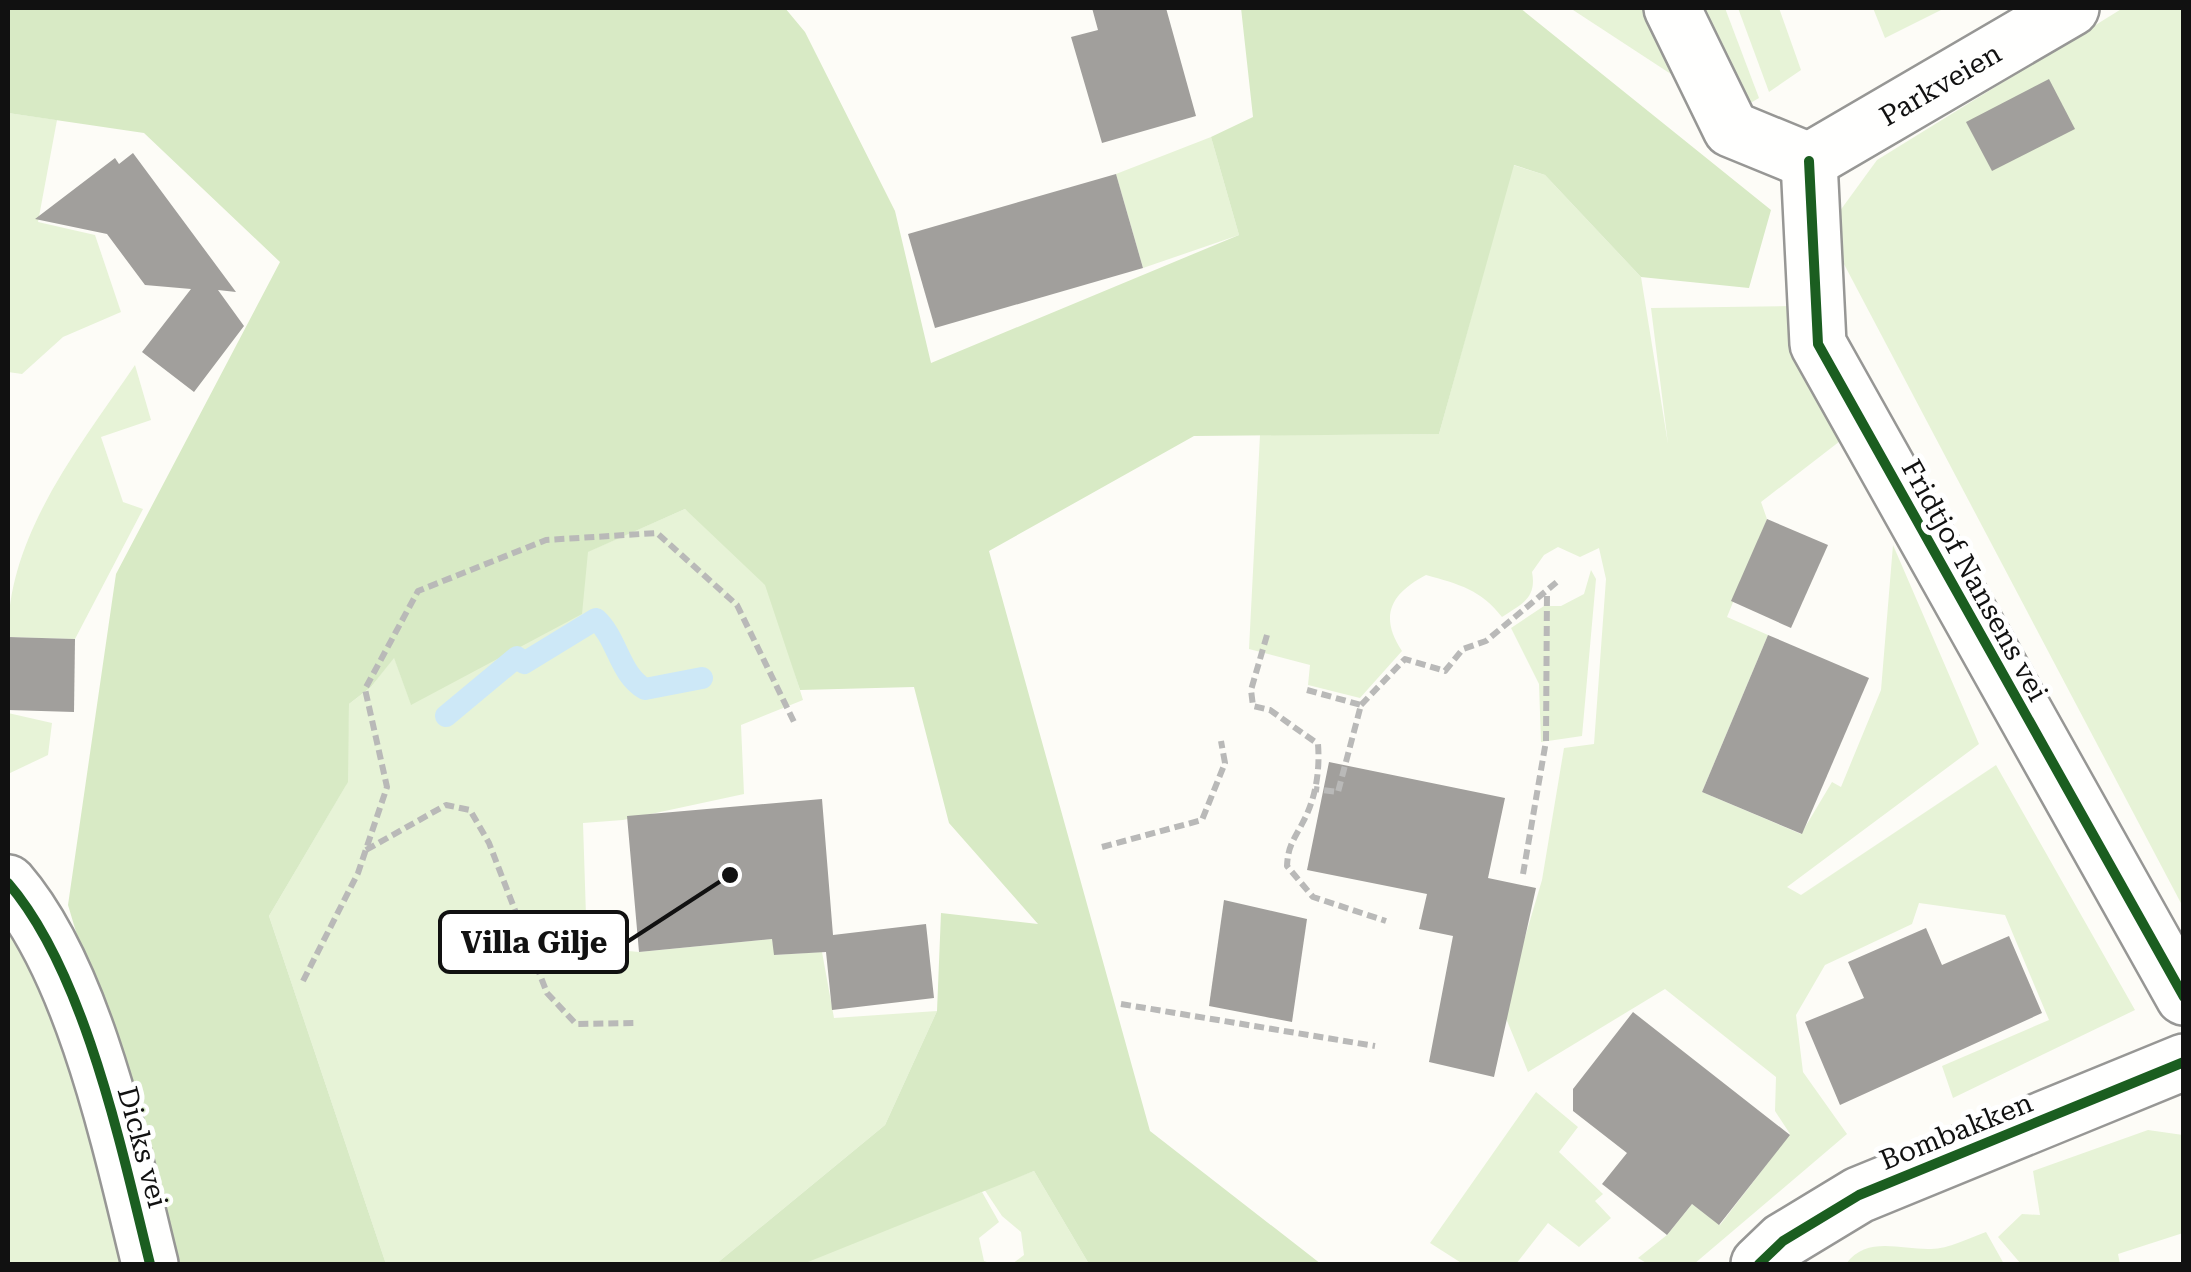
<svg xmlns="http://www.w3.org/2000/svg" width="2191" height="1272" font-family="'Roboto Serif',serif">
	<rect width="100%" height="100%" fill="#fdfcf7"/>
	<g fill="#e7f3d7">
		<path d="M1570 8H1643L1677 78Z"/>
		<path d="M1686 8H1725L1759 98 1735 112Z"/>
		<path d="M1738 8H1779L1801 70 1769 92Z"/>
		<path d="M1873 8H1945L1885 38Z"/>
		<path d="M2123 8H2183V907L1826 230 1877 160Z"/>
		<path d="M8 113 57 120 38 222 95 235 121 312 63 337 22 374 8 372Z"/>
		<path d="M1211 137 1239 235 1143 268 1116 174Z"/>
		<path d="M1513 165 1545 175 1641 277 1668 444 1651 308 1793 306 1844 438 1761 502 1767 519 1727 617 1768 635 1702 792 1801 834 1832 782 1841 787 1881 690 1893 545 1979 744 1787 887 1801 895 1996 765 2135 1010 1953 1098 1942 1066 2049 1020 2005 915 1919 903 1912 924 1825 965 1796 1015 1803 1072 1847 1134 1694 1264H1648L1638 1258 1667 1235 1692 1204 1720 1225 1790 1134 1775 1111 1776 1077 1665 989 1528 1072 1503 1011 1542 880 1564 748 1594 744 1606 579 1599 548 1580 557 1558 547 1544 555 1532 572C1537 598 1522 604 1502 617 1481 590 1459 584 1426 575 1392 593 1378 615 1402 651L1360 698 1308 685 1310 665 1249 649 1260 435 1439 434Z"/>
		<path d="M135 365 151 420 101 437 123 502 143 509 75 639 8 637C7 535 80 446 135 365Z"/>
		<path d="M685 509 762 567 803 700 741 725 744 794 623 820 583 823 587 947 639 952 772 939 775 955 822 952 834 1018 937 1011 885 1125 716 1264H386L269 916 346 785 349 704 371 687 394 657 411 704 587 552Z"/>
		<path d="M1591 570 1596 579 1582 736 1541 742 1539 684 1511 628 1544 606H1561L1584 594Z"/>
		<path d="M8 713 52 723 48 755 8 774Z"/>
		<path d="M8 911 50 996 124 1264H8Z"/>
		<path d="M1536 1092 1578 1127 1559 1152 1603 1194 1595 1201 1611 1218 1579 1247 1548 1223 1516 1264H1463L1430 1243Z"/>
		<path d="M2148 1130 2183 1135V1233L2118 1254 2120 1264H2021L1998 1237 2022 1214 2040 1215 2033 1171Z"/>
		<path d="M1034 1171 1089 1264H1012L1024 1255 1021 1232 1002 1216 984 1189Z"/>
		<path d="M982 1192 999 1222 979 1238 984 1261 993 1264H786Z"/>
		<path d="M1986 1232 2004 1264H1846C1867 1235 1901 1250 1931 1249 1948 1249 1969 1238 1986 1232Z"/>
	</g>
	<path fill="#d8eac5" d="M8 8H785L805 32 895 211 931 363 1239 235 1211 137 1253 117 1241 8H1520L1771 210 1749 288 1641 277 1545 175 1514 165 1439 434 1194 436 989 551 1150 1131 1321 1264H1089L1034 1171 803 1264H716L885 1125 937 1011 941 913 1038 924 949 823 914 687 800 690 765 585 685 509 588 552 582 614 411 705 394 658 371 687 349 704 348 782 269 916 386 1264H175L68 905 116 574 280 262 144 133 8 113Z"/>
	<g fill="none" stroke-linecap="round" stroke-linejoin="round">
		<path stroke="#cde8f7" stroke-width="22" d="M446 716 517 657 524 663 596 619C618 639 619 674 645 689L702 678"/>
	</g>
	<g fill="#a19f9c">
		<path d="M1092 8H1166L1196 116 1102 143 1071 37 1098 30Z"/>
		<path d="M2049 79 2075 129 1992 171 1966 122Z"/>
		<path d="M133 153 236 292 218 290 244 326 194 392 142 352 191 289 145 285 107 234 35 219 115 158 119 164Z"/>
		<path d="M1116 174 1143 268 935 328 908 234Z"/>
		<path d="M1767 519 1828 545 1791 628 1731 601Z"/>
		<path d="M1768 635 1869 678 1802 834 1702 792Z"/>
		<path d="M8 637 75 639 74 712 8 710Z"/>
		<path d="M1329 762 1505 798 1488 878 1536 888 1494 1077 1429 1062 1453 936 1419 929 1427 894 1307 870Z"/>
		<path d="M822 799 833 935 926 924 934 998 832 1010 826 952 774 955 772 939 639 952 627 816Z"/>
		<path d="M1224 900 1307 919 1292 1022 1209 1006Z"/>
		<path d="M1926 928 1942 965 2009 936 2042 1013 1840 1105 1805 1022 1864 998 1848 962Z"/>
		<path d="M1633 1012 1790 1135 1719 1225 1692 1204 1667 1235 1602 1184 1627 1153 1573 1111V1089Z"/>
	</g>
	<g fill="none" stroke-linecap="round" stroke-linejoin="round">
		<defs>
			<g id="minor">
				<path d="M1672 8 1731 129 1809 161"/>
				<path d="M1809 161 1818 344 2184 997"/>
				<path id="s1" d="M1809 161 2071 8"/>
				<path d="M8 883C85 972 122 1151 150 1264"/>
				<path d="M1759 1264 1783 1241 1859 1195 2184 1062"/>
			</g>
		</defs>
		<use href="#minor" stroke="#979795" stroke-width="60"/>
		<g stroke="#b9b9b8" stroke-width="6" stroke-dasharray="10 5" stroke-linecap="butt">
			<path d="M1267 635 1251 690 1253 706 1270 710 1318 744C1320 770 1316 798 1303 822 1294 840 1288 845 1287 866L1313 897 1386 921"/>
			<path d="M1307 690 1361 705 1338 792 1314 789"/>
			<path d="M1361 705 1405 659 1445 671 1463 649 1486 641 1558 581"/>
			<path d="M1102 847 1202 820 1225 763 1221 741"/>
			<path d="M366 850 446 805 470 810 489 843 547 993 576 1024 636 1023"/>
			<path d="M1523 874 1546 741 1547 591"/>
			<path d="M303 981 358 873 387 787 365 689 418 591 546 540 657 533 737 605 796 726"/>
			<path d="M1121 1004 1375 1046"/>
		</g>
		<use href="#minor" stroke="#fffffe" stroke-width="55"/>
		<defs>
			<g id="cycleway">
				<path d="M1809 161 1818 344 2184 997"/>
				<path d="M8 883C85 972 122 1151 150 1264"/>
				<path d="M1759 1264 1783 1241 1859 1195 2184 1062"/>
			</g>
		</defs>
		<use href="#cycleway" stroke="#fff" stroke-width="16"/>
		<use href="#cycleway" stroke="#1b5e20" stroke-width="10"/>
	</g>
	<g text-anchor="middle" stroke-width="10" stroke-linejoin="round" paint-order="stroke">
		<g font-size="28" fill="#111" stroke="#fff">
			<text dy="10" stroke="none"><textPath href="#s1" startOffset="152">Parkveien</textPath></text>
			<text transform="translate(1975 580) rotate(61)" y="10">Fridtjof Nansens vei</text>
			<text transform="translate(1956 1131) rotate(-22)" y="10">Bombakken</text>
			<text transform="translate(143 1147) rotate(75)" y="10">Dicks vei</text>
		</g>
	</g>
	<path fill="none" stroke="#111" stroke-width="4" d="M730 875L627 942"/>
	<circle fill="#111" stroke="#fff" stroke-width="4" cx="730" cy="875" r="10"/>
	<rect fill="#fff" stroke="#111" stroke-width="4" x="440" y="912" width="187" height="60" rx="10"/>
	<g font-size="30" text-anchor="middle" font-weight="bold" fill="#111">
		<text x="534" y="953">Villa Gilje</text>
	</g>
	<rect width="2191" height="1272" fill="none" stroke="#111111" stroke-width="20"/>
</svg>
